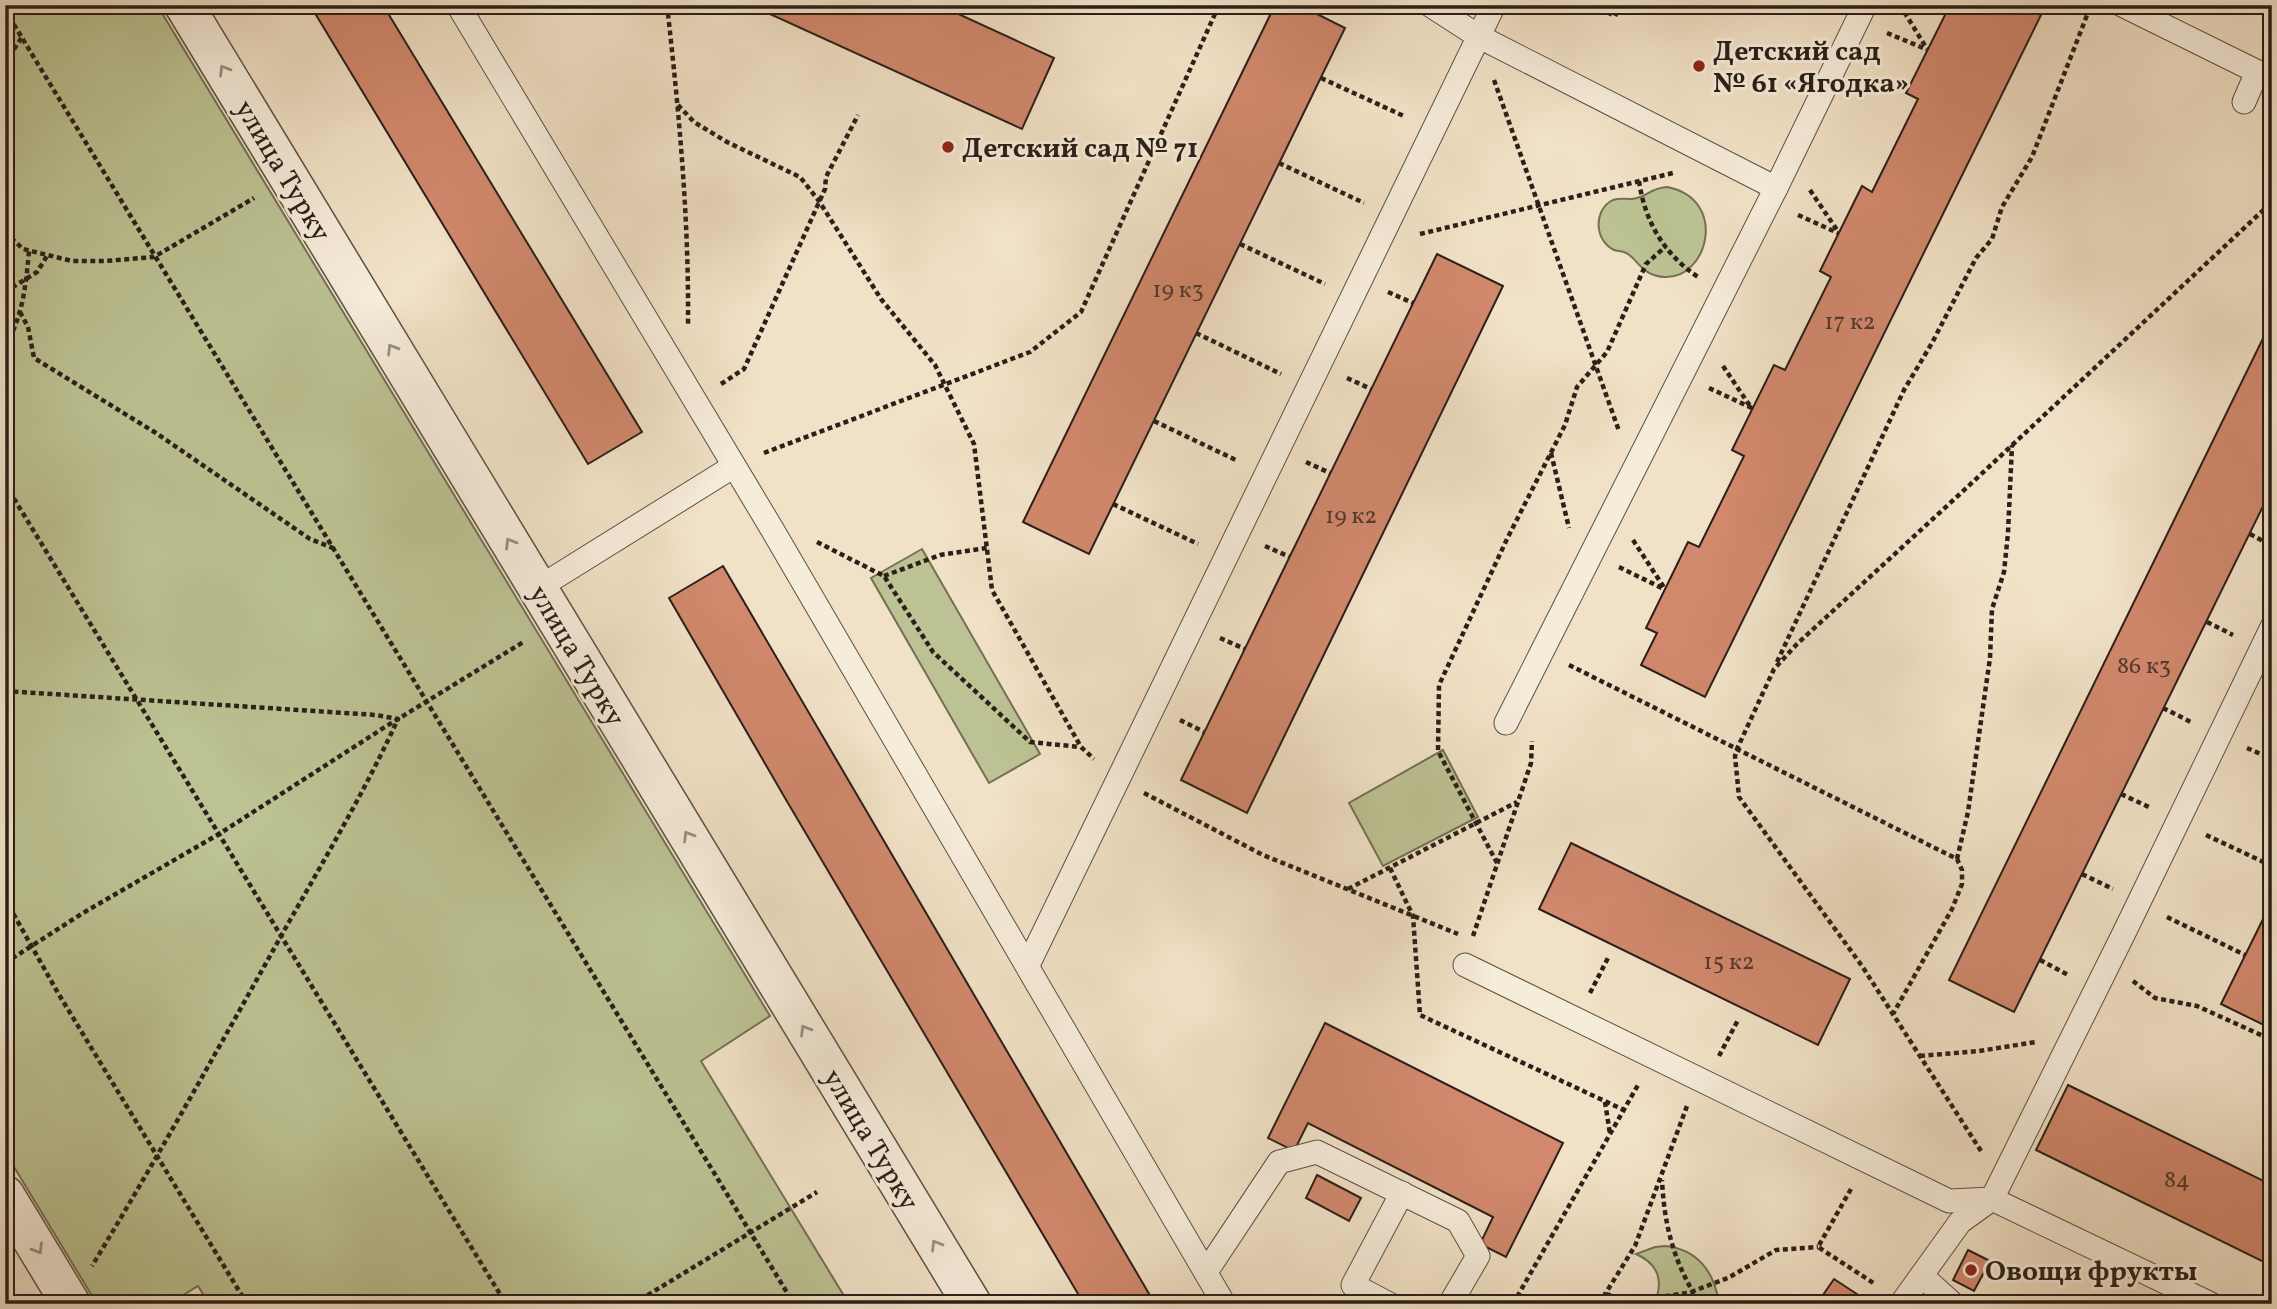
<svg xmlns="http://www.w3.org/2000/svg" width="2277" height="1309" font-family="Vollkorn,serif">
	<rect width="100%" height="100%" fill="#f1e1c6"/>
	<filter id="stains"><feTurbulence type="fractalNoise" baseFrequency=".00286" numOctaves="4"/><feColorMatrix values="0 0 0 0 .2 0 0 0 0 .09 0 0 0 0 .02 0 0 0 .5 -.17"/></filter>
	<radialGradient id="worn" r=".72"><stop offset=".6" stop-color="#630" stop-opacity="0"/><stop offset="1" stop-color="#630" stop-opacity=".3"/></radialGradient>
	<g fill="#bcc293" stroke="#737056" stroke-width="2">
		<path d="M5 5H157L770 1016 701 1061 849 1304H209L198 1286 169 1304H97L5 1152Z"/>
		<path d="M1667 187C1729 199 1708 280 1664 277 1639 275 1637 256 1624 252 1621 251 1617 251 1614 250 1595 241 1593 212 1611 201 1620 196 1629 201 1637 198 1649 195 1649 189 1667 187Z"/>
		<path d="M922 549 1040 754 989 783 871 578Z"/>
		<path d="M1443 750 1478 817 1383 866 1349 803Z"/>
		<path d="M1665 1246C1697 1249 1715 1272 1719 1304H1654C1664 1282 1659 1264 1636 1254L1655 1247Z"/>
	</g>
	<g fill="#d1886d" stroke="#2a1f19" stroke-width="2">
		<path d="M310 5H383L642 432 588 464Z"/>
		<path d="M750 5H939L1054 58 1022 129Z"/>
		<path d="M1275 5H1299L1345 28 1089 554 1023 522Z"/>
		<path d="M1964 5H2021L2041 15 1705 697 1641 665 1657 633 1646 628 1688 542 1699 547 1744 456 1732 450 1774 365 1785 370 1831 277 1820 271 1862 186 1872 192 1918 99 1906 93 1948 9 1960 14Z"/>
		<path d="M1437 254 1503 286 1247 813 1181 780Z"/>
		<path d="M2272 320V488L2014 1012 1949 980Z"/>
		<path d="M723 566 1155 1304H1084L785 798 669 598Z"/>
		<path d="M1571 843 1850 979 1818 1045 1539 909Z"/>
		<path d="M2272 901V1029L2221 1004Z"/>
		<path d="M1325 1023 1563 1143 1506 1257 1480 1244 1493 1217 1308 1123 1294 1151 1268 1138Z"/>
		<path d="M2068 1085 2272 1185V1266L2036 1150Z"/>
		<path d="M1317 1175 1361 1198 1349 1221 1306 1198Z"/>
		<path d="M1968 1250 1990 1261 1974 1291 1953 1280Z"/>
		<path d="M1834 1279 1866 1300 1864 1304H1836L1823 1295Z"/>
	</g>
	<g fill="none" stroke-linecap="round" stroke-linejoin="round">
		<defs>
			<g id="lane">
				<path d="M458 5 772 529 1224 1304"/>
				<path d="M1430 5 1478 36 1776 188"/>
				<path d="M2122 5 2272 79"/>
				<path d="M2244 102 2257 72"/>
				<path d="M538 588 734 466"/>
				<path d="M1506 723 1776 188 1865 5"/>
				<path d="M1028 965 1494 5"/>
				<path d="M1465 965 1949 1201 1992 1199 2211 1304"/>
				<path d="M1206 1272 1279 1162 1317 1152 1458 1221 1478 1256 1450 1304"/>
				<path d="M1922 1276 1953 1304"/>
				<path d="M1389 1304 1353 1285 1402 1193"/>
				<path d="M1901 1304 1960 1222 1992 1199 2125 931 2272 627"/>
			</g>
			<g id="street">
				<path d="M184 5 972 1304"/>
				<path d="M5 1195 71 1304"/>
			</g>
		</defs>
		<use href="#lane" stroke="#5c5044" stroke-width="25"/>
		<use href="#street" stroke="#5c5044" stroke-width="41"/>
		<g stroke="#2a1f19" stroke-width="4.5" stroke-dasharray="5 3.5" stroke-linecap="butt">
			<path d="M667 5C679 112 689 218 688 325"/>
			<path d="M1592 5 1615 16 1620 5"/>
			<path d="M1900 5 1927 49"/>
			<path d="M5 10 794 1304"/>
			<path d="M1887 33 1928 50"/>
			<path d="M5 73 11 54 22 37"/>
			<path d="M1321 78 1406 117"/>
			<path d="M1494 80 1619 431"/>
			<path d="M678 105 694 122 727 142 800 177 819 201 881 299 935 365 974 444 992 590 1081 747 1094 759"/>
			<path d="M1279 163 1364 203"/>
			<path d="M1639 181C1645 222 1664 254 1698 277"/>
			<path d="M1810 190 1839 233"/>
			<path d="M1798 215 1838 233"/>
			<path d="M5 232 23 249 72 261H105L154 257 254 198"/>
			<path d="M1420 234 1673 173"/>
			<path d="M1240 244 1325 284"/>
			<path d="M5 292 37 272 47 256"/>
			<path d="M1388 292 1413 303"/>
			<path d="M20 312 28 327 34 358 156 433 310 539 333 548"/>
			<path d="M1196 333 1281 374"/>
			<path d="M5 346C23 317 26 284 29 251"/>
			<path d="M1723 366 1752 409"/>
			<path d="M1347 378 1371 389"/>
			<path d="M721 384 744 369 825 189 826 177 858 115"/>
			<path d="M1709 388 1752 408"/>
			<path d="M1154 421 1238 461"/>
			<path d="M764 453 1030 352 1081 312 1219 5"/>
			<path d="M1551 453 1569 528"/>
			<path d="M1306 462 1330 473"/>
			<path d="M5 484 506 1304"/>
			<path d="M1113 504 1198 544"/>
			<path d="M2250 534 2272 546"/>
			<path d="M1633 540 1665 589"/>
			<path d="M817 542 884 576 933 652 1030 742 1080 747"/>
			<path d="M1265 546 1290 557"/>
			<path d="M1619 567 1664 589"/>
			<path d="M884 576 940 555 987 548"/>
			<path d="M2207 622 2233 635"/>
			<path d="M1220 638 1245 649"/>
			<path d="M1777 662 1904 390 1932 343 1976 258 1992 239 2002 207 2032 157 2089 10"/>
			<path d="M1569 665 1957 859 1962 870V884L1952 909 1893 1014"/>
			<path d="M5 691 376 715 398 719C365 791 324 860 285 929 222 1042 159 1155 92 1266"/>
			<path d="M2163 708 2191 722"/>
			<path d="M1180 720 1204 732"/>
			<path d="M2247 748 2272 759"/>
			<path d="M1144 793 1263 855 1458 934"/>
			<path d="M2121 794 2151 808"/>
			<path d="M2206 835 2272 866"/>
			<path d="M1957 859 1968 812 1990 658 1992 609 2004 572 2008 533 2012 445"/>
			<path d="M1497 863 1438 751 1439 685 1507 539 1565 425 1577 387 1607 352 1646 264 1665 247"/>
			<path d="M1390 868 1413 916 1420 1015 1624 1110"/>
			<path d="M2082 874 2113 889"/>
			<path d="M1348 889 1517 802"/>
			<path d="M5 899 58 993 247 1304"/>
			<path d="M2167 917 2245 955"/>
			<path d="M1473 936 1531 763 1532 741"/>
			<path d="M2040 960 2070 976"/>
			<path d="M5 963 83 913 219 834 385 727 525 641"/>
			<path d="M2133 981 2155 998 2197 1006 2272 1040"/>
			<path d="M1590 993 1608 958"/>
			<path d="M1719 1056 1738 1020"/>
			<path d="M1920 1056 1979 1051 2036 1042"/>
			<path d="M1605 1102 1610 1134"/>
			<path d="M1981 1151 1862 966 1739 797 1735 756 1737 749 1774 669 1797 644 1961 493 2272 202"/>
			<path d="M1851 1189 1818 1247 1875 1284"/>
			<path d="M1691 1292 1728 1278 1776 1250 1818 1247"/>
			<path d="M1606 1294C1633 1303 1666 1296 1693 1292 1672 1256 1664 1221 1662 1180"/>
			<path d="M633 1304 817 1192"/>
			<path d="M1513 1304 1638 1085"/>
			<path d="M1599 1304 1635 1246 1687 1106"/>
			<path d="M1661 1304 1680 1296"/>
		</g>
		<use href="#lane" stroke="#f6ecda" stroke-width="23"/>
		<use href="#street" stroke="#f6ecda" stroke-width="38"/>
	</g>
	<defs><path id="oneway-chevron" d="M-2-3.5L2.5 0L-2 3.5" fill="none" stroke-width="1.6" stroke-linecap="round" stroke-linejoin="round" transform="scale(1.75)"/></defs>
	<g stroke="#9a9083">
		<use href="#oneway-chevron" transform="translate(224 70) rotate(-121)"/>
		<use href="#oneway-chevron" transform="translate(392 349) rotate(-121)"/>
		<use href="#oneway-chevron" transform="translate(510 543) rotate(-121)"/>
		<use href="#oneway-chevron" transform="translate(688 836) rotate(-121)"/>
		<use href="#oneway-chevron" transform="translate(805 1030) rotate(-121)"/>
		<use href="#oneway-chevron" transform="translate(936 1245) rotate(-121)"/>
		<use href="#oneway-chevron" transform="translate(38 1249) rotate(59)"/>
	</g>
	<g fill="#8f2418" stroke="#f6ecda" stroke-width="2.5">
		<circle cx="1699" cy="66" r="7"/>
		<circle cx="948" cy="147" r="7"/>
		<circle cx="1971" cy="1270" r="7"/>
	</g>
	<g text-anchor="middle" stroke-width="6" stroke-linejoin="round" paint-order="stroke">
		<g font-size="24" fill="#54392e">
			<text x="1178" y="297">19 к3</text>
			<text x="1850" y="329">17 к2</text>
			<text x="1351" y="523">19 к2</text>
			<text x="2144" y="673">86 к3</text>
			<text x="1729" y="969">15 к2</text>
			<text x="2177" y="1187">84</text>
		</g>
		<g font-size="28" font-weight="bold" fill="#2a1f19" stroke="#f6ecda" text-anchor="start">
			<text x="1713" y="60">Детский сад<tspan x="1713" dy="32">№ 61 «Ягодка»</tspan></text>
			<text x="962" y="157">Детский сад № 71</text>
			<text x="1985" y="1280">Овощи фрукты</text>
		</g>
		<g font-size="28" fill="#2a1f19" stroke="#f6ecda">
			<text transform="translate(284 170) rotate(59)" y="10">улица Турку</text>
			<text transform="translate(578 655) rotate(59)" y="10">улица Турку</text>
			<text transform="translate(872 1139) rotate(59)" y="10">улица Турку</text>
		</g>
	</g>
	<rect width="2277" height="1309" fill="none" stroke="#f1e1c6" stroke-width="28"/>
	<rect x="7" y="7" width="2263" height="1295" fill="none" stroke="#2a1f19" stroke-width="3.5"/>
	<rect x="14" y="14" width="2249" height="1281" fill="none" stroke="#2a1f19" stroke-width="2"/>
	<rect width="100%" height="100%" filter="url(#stains)"/>
	<rect width="100%" height="100%" fill="url(#worn)"/>
</svg>
